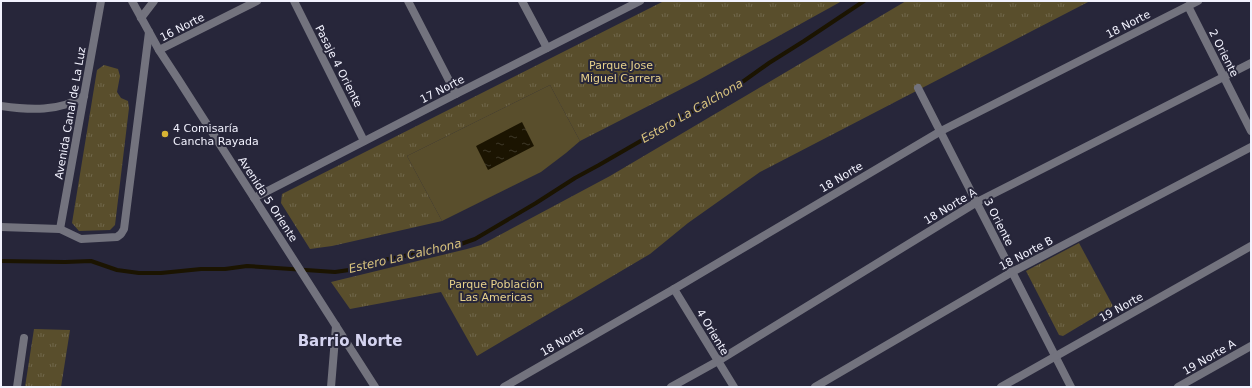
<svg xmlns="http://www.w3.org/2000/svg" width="1252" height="388" font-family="'DejaVu Sans',sans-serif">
	<defs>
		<pattern id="park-tufts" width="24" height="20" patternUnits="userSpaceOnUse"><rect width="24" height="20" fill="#594e2c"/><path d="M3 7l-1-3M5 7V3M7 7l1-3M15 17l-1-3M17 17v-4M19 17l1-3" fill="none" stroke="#71684c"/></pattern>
		<pattern id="water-ripples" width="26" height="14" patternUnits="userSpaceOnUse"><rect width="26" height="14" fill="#1b1401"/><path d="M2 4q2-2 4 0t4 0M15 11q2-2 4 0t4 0" fill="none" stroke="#3d3727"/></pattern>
	</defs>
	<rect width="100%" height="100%" fill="#27263a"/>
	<path fill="#594e2c" d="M550 85 580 141 566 153 541 172 442 221 407 156Z"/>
	<g fill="url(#park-tufts)">
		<path d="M664 1H842L697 81 580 141 550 85 407 156 442 221 332 246 310 249 281 203 282 194Z"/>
		<path d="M906 1H1090L760 172 688 223 650 254 477 356 441 292 350 309 331 282 467 249 481 245 610 176Z"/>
		<path d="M104 65 118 69 120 76 117 92 121 98 128 101 129 108 115 225 110 230 79 231 72 223 97 70Z"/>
		<path d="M1079 243 1113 306 1063 336 1059 335 1026 271Z"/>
		<path d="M34 329 70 330 61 387H25Z"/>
	</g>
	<path fill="url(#water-ripples)" d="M522 122 534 146 488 170 476 146Z"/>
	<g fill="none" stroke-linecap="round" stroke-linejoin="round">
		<path stroke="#1b1401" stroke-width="4" d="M1 261 65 262 91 261 117 270 139 273H161L201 269H225L247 266 335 272 356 269 384 260 458 245 475 239 536 203 575 178 599 165 689 113 720 98 769 63 804 41 864 1"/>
		<g stroke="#73737e" stroke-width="8">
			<path d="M294 1 364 141"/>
			<path d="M408 1 456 94"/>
			<path d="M522 1 547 48"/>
			<path d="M1188 6 1251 131"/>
			<path d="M141 18 154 1"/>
			<path d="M159 50 257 1"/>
			<path d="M918 88 1071 387"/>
			<path d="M1 106C29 110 60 112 84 96"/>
			<path d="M254 198 456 94 640 1"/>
			<path d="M1 227 60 229 81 239 117 237 121 234 124 229 149 32"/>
			<path d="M60 229 101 1"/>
			<path d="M674 289 734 387"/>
			<path d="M17 387 24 338"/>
			<path d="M331 387 336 326"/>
			<path d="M504 387 674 289 941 131 1198 1"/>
			<path d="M671 387 718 361 977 202 1251 63"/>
			<path d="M815 387 1012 272 1251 147"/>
			<path d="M1178 387 1251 346"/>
		</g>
		<g stroke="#73737e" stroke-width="8">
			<path d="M132 1 159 50 178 79 375 387"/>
			<path d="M1001 387 1251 246"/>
		</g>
	</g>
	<circle fill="#d8b434" stroke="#27263a" stroke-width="1.5" cx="165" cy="134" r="4"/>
	<g text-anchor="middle" stroke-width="4" stroke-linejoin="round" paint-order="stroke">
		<g font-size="11" fill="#f2f2fe" stroke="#27263a">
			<text transform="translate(1128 24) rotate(-27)" y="4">18 Norte</text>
			<text transform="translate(182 27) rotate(-27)" y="4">16 Norte</text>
			<text transform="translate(1224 53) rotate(63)" y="4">2 Oriente</text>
			<text transform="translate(339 66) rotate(63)" y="4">Pasaje 4 Oriente</text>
			<text transform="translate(442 89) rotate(-27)" y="4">17 Norte</text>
			<text transform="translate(70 113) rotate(-80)" y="4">Avenida Canal de La Luz</text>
			<text transform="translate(841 177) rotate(-31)" y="4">18 Norte</text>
			<text transform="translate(268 199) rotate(57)" y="4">Avenida 5 Oriente</text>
			<text transform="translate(950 206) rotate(-31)" y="4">18 Norte A</text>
			<text transform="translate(999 222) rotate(63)" y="4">3 Oriente</text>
			<text transform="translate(1026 253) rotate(-28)" y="4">18 Norte B</text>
			<text transform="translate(1121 307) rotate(-29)" y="4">19 Norte</text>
			<text transform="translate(713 332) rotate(59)" y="4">4 Oriente</text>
			<text transform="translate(562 341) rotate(-30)" y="4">18 Norte</text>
			<text transform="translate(1209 357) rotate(-30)" y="4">19 Norte A</text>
		</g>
		<g font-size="11" fill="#e7d18b" stroke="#27263a">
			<text x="621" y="69">Parque Jose<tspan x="621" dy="13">Miguel Carrera</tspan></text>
			<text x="496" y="288">Parque Población<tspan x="496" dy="13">Las Americas</tspan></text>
		</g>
		<g font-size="11" fill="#f2f2fe" stroke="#27263a" text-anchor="start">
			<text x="173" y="132">4 Comisaría<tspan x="173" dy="13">Cancha Rayada</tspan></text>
		</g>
		<g font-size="12" font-style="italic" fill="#d9c37e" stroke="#27263a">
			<text transform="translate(692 111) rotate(-30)" y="4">Estero La Calchona</text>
			<text transform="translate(405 256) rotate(-13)" y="4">Estero La Calchona</text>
		</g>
		<g font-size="15" font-weight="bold" fill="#d5d4f0" stroke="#27263a">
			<text x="350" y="346">Barrio Norte</text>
		</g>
	</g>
	<rect width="1252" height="388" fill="none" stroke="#f2f2fe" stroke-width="4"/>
</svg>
